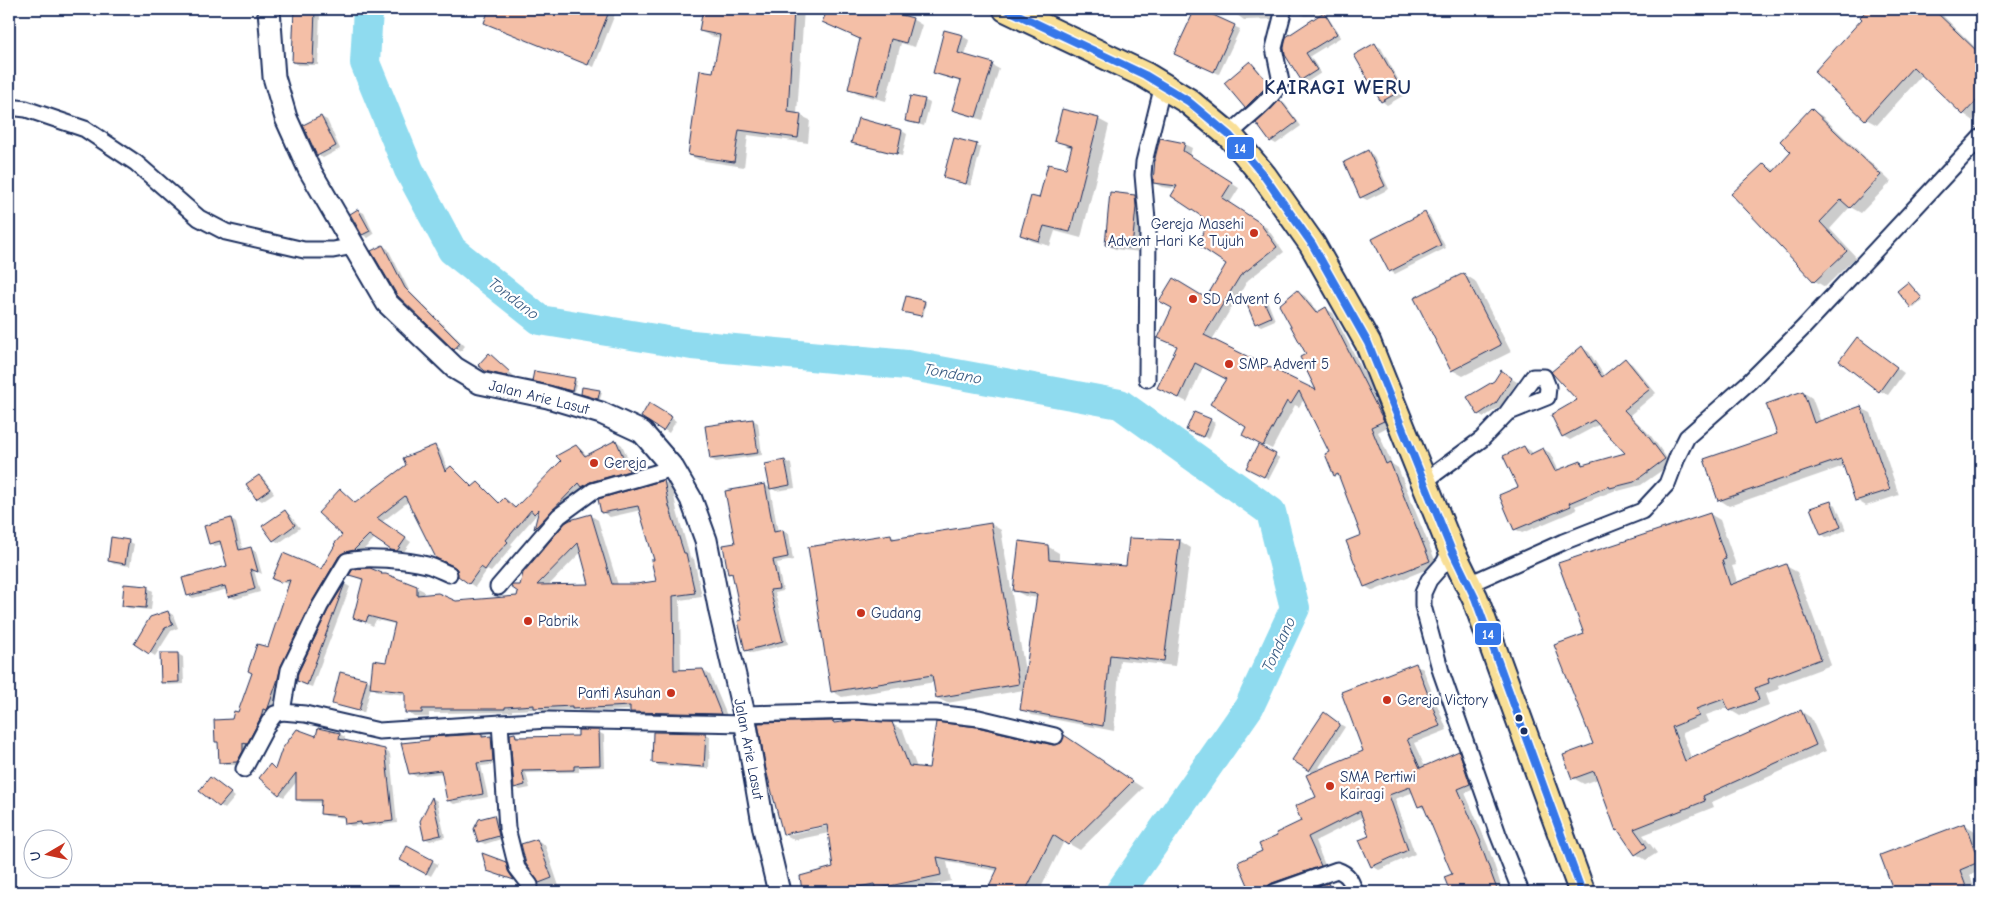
<svg xmlns="http://www.w3.org/2000/svg" width="1990" height="901" font-family="'Comic Neue',sans-serif">
	<rect width="100%" height="100%" fill="#fff"/>
	<filter id="ink" filterUnits="userSpaceOnUse"><feTurbulence type="fractalNoise" baseFrequency=".02" numOctaves="2"/><feDisplacementMap in="SourceGraphic" scale="10" xChannelSelector="R" yChannelSelector="G"/><feConvolveMatrix kernelMatrix="1 2 1 2 8 2 1 2 1" color-interpolation-filters="sRGB"/></filter>
	<g filter="url(#ink)">
		<g fill="#0003" fill-rule="evenodd">
			<path d="M491 9H617L594 67 491 25 485 22Z"/>
			<path d="M704 9H804L797 114 810 120 808 143 748 135 744 167 699 160 689 155 714 73 721 38 710 36 700 31Z"/>
			<path d="M829 9H872L912 19 922 25 915 47 901 43 886 101 859 94 849 88 861 40 824 22Z"/>
			<path d="M1196 9 1240 29 1219 74 1176 54Z"/>
			<path d="M1229 9H1279V19L1244 20Z"/>
			<path d="M1298 9H1326L1327 16 1341 37 1310 56 1321 73 1307 82 1302 79 1286 55 1322 15 1304 16 1299 13Z"/>
			<path d="M1870 9H1936L1981 53V113L1974 121 1964 114 1922 75 1877 125 1866 119 1864 19 1862 17Z"/>
			<path d="M1976 9H1981V14Z"/>
			<path d="M314 10 320 13 318 65H298L293 62Z"/>
			<path d="M962 36 969 40 965 56 992 65 999 69 983 120 960 113 953 109 962 82 941 76 934 72Z"/>
			<path d="M1375 45 1381 48 1406 94 1387 105 1382 101Z"/>
			<path d="M1250 63 1255 66 1273 87 1251 110 1246 107Z"/>
			<path d="M924 100 930 103 924 126 906 120Z"/>
			<path d="M1280 101 1285 104 1301 126 1276 144 1271 141Z"/>
			<path d="M1811 110 1822 116 1891 182 1861 213 1850 207 1830 229 1856 257 1825 287 1815 281 1764 164 1775 170 1793 152Z"/>
			<path d="M321 117 327 120 340 149 323 158 318 155Z"/>
			<path d="M1098 119 1109 125 1081 238 1055 231 1050 246 1032 241 1021 235 1040 200 1067 170 1073 149 1055 140Z"/>
			<path d="M858 120 902 131 907 134 902 156 858 145 853 142Z"/>
			<path d="M1184 144 1192 148 1190 156 1239 188 1229 204 1267 228 1284 252 1248 280 1212 340 1319 393 1308 354 1297 292 1305 296 1318 313 1326 309 1333 313 1391 425 1378 432 1392 464 1398 468 1437 565 1373 591 1365 586 1363 535 1341 479 1335 475 1331 452 1304 399 1299 407 1295 405 1272 449 1251 439 1248 426 1227 379 1203 367 1187 402 1167 392 1206 299 1228 263 1212 221 1177 189 1162 187 1154 183Z"/>
			<path d="M976 145 981 148 971 186 945 177Z"/>
			<path d="M1368 152 1373 155 1389 189 1367 200 1361 197Z"/>
			<path d="M1135 196 1143 201 1144 212 1140 252 1115 249 1106 244Z"/>
			<path d="M358 210 364 213 374 234 368 238 363 235 351 214Z"/>
			<path d="M1425 213 1430 217 1446 248 1395 274 1390 271Z"/>
			<path d="M383 246 388 249 410 292 465 346 460 352 398 294Z"/>
			<path d="M1464 274 1475 281 1511 352 1463 376 1452 370Z"/>
			<path d="M1910 285 1923 300 1914 308 1912 307Z"/>
			<path d="M1261 297 1267 300 1275 320 1261 326 1256 323Z"/>
			<path d="M924 302 926 303 923 317 906 312Z"/>
			<path d="M1857 339 1904 373 1888 395 1880 391Z"/>
			<path d="M1582 348 1589 352 1605 377 1625 360 1632 364 1656 393 1630 415 1651 436 1671 464 1641 485 1618 491 1616 490 1575 506 1577 510 1522 533 1515 529 1524 447 1531 451 1533 454 1543 449 1550 453 1559 471 1580 462 1586 465 1627 454 1600 424 1570 440 1563 436 1552 415 1579 401Z"/>
			<path d="M489 354 514 376 512 378 491 374 485 370Z"/>
			<path d="M1501 372 1517 382 1501 406 1484 417 1479 414Z"/>
			<path d="M574 380 577 381 574 391 536 382Z"/>
			<path d="M600 391 602 393 600 399 585 395Z"/>
			<path d="M1803 392 1812 398 1821 422 1861 408 1871 413 1899 495 1866 506 1856 500 1844 466 1729 506 1720 500 1778 435Z"/>
			<path d="M650 405 676 421 669 433 643 416Z"/>
			<path d="M753 420 758 423 762 455 716 462 711 459Z"/>
			<path d="M1210 420 1215 423 1209 439 1193 432Z"/>
			<path d="M616 441 622 445 635 474 589 490 584 487 540 532 535 529 538 515 537 514 511 544 513 546 491 572 487 570 475 587 469 583 409 501 382 522 411 542 403 553H398L375 538 360 553 351 555 283 686 272 713 243 765H226L220 762 219 743 216 741 238 713 269 649 290 584 280 582 321 571 344 535 340 491 357 504 434 447 440 450 448 470 451 467 474 488 478 483 501 504 504 500 516 508 576 446 582 450 587 456ZM542 503 544 505 535 514H532Z"/>
			<path d="M1258 447 1280 458 1269 479 1248 468Z"/>
			<path d="M785 461 791 464 795 488 776 491 771 488Z"/>
			<path d="M259 476 264 479 274 493 262 501 257 498Z"/>
			<path d="M664 482 672 486 677 511 690 557 694 559 702 597 680 600 681 671 703 670 710 675 728 718 639 716 632 710 581 712 577 710 543 711 539 709 512 710V712L429 713V717H414L407 712V695L379 692 371 687 364 713 333 704 367 680 372 683 387 663 395 624 376 620 373 626 355 617 364 581 351 575 381 574 416 587 424 591V596L456 603 518 597 521 586 590 515 598 520 618 585H636L657 582 656 560 641 510 610 517 602 512ZM582 551 591 586H548ZM378 688 412 691 411 693 378 690Z"/>
			<path d="M765 485 770 488 778 532 783 531 789 534 793 560 777 563 783 591 775 593 788 644 752 653 746 650 743 621 734 576 729 573 737 544Z"/>
			<path d="M1831 502 1836 505 1846 530 1827 538 1822 534Z"/>
			<path d="M285 512 290 515 300 528 279 543 274 540Z"/>
			<path d="M1710 514 1720 520 1736 565 1732 566 1738 584 1786 566 1797 572 1831 665 1778 685 1779 689 1765 694 1769 705 1740 716 1730 710 1729 707 1706 715 1709 722 1682 733 1692 760 1801 711 1811 718 1826 751 1712 802 1714 807 1643 835 1657 853 1646 860 1636 854 1621 832 1617 830 1598 779 1584 784 1573 778 1595 744 1585 635Z"/>
			<path d="M231 519 236 523 243 551 251 549 256 552 262 574 254 570 260 592 235 599 229 596 228 589 193 598 188 595 229 567 223 544 215 546 210 543Z"/>
			<path d="M991 524 1001 530 1026 677 1038 598 1025 596 1014 590 1047 546 1059 553V562L1128 568 1130 540 1180 541 1191 548 1175 666 1120 660 1114 731 1032 715 1021 709 1024 690 947 703 937 698 935 682 842 697 832 691 890 535 898 540Z"/>
			<path d="M128 541 134 544 130 566 114 564 109 561Z"/>
			<path d="M345 584 350 587 312 687 303 684 298 681 329 611Z"/>
			<path d="M125 585 148 588 153 591 151 610 128 608 123 605Z"/>
			<path d="M168 612 173 615 178 628 171 631 155 656 135 643Z"/>
			<path d="M161 654H178L183 657 184 684 168 685 162 682Z"/>
			<path d="M1416 665 1423 669 1447 730 1414 743 1425 767 1459 752 1466 757 1477 788 1465 793 1488 846 1503 892H1452L1446 878 1454 875 1426 810 1419 806 1414 792 1395 799 1415 854 1379 870 1372 866 1371 836 1363 817 1315 841 1327 870 1274 892H1252L1239 862 1264 851 1279 836 1303 822 1317 797 1314 773 1294 760 1329 717 1345 727 1316 772 1365 752Z"/>
			<path d="M833 722 836 724H892L903 730 917 768 930 769 1075 743 1143 788 1080 850 1064 841 1039 892H1001L991 886 998 871 947 862 951 881 897 892H803L801 877 835 868 829 833 795 840 784 834ZM833 822V825L791 834V831Z"/>
			<path d="M319 730 340 734 345 737 344 742 385 750 390 754 397 823 368 827 364 825 351 826 346 823 345 818 326 816 321 813 322 803 302 802 297 799V781L284 797 279 794 270 766 276 769 317 738Z"/>
			<path d="M598 732 604 735 605 767 579 768V772L526 773 530 788 520 790 515 787V734L520 737H579Z"/>
			<path d="M705 734 710 737 709 769 659 766 654 763Z"/>
			<path d="M482 735 496 740 498 764 481 766 488 797 454 804 449 801 443 773 415 776 410 773Z"/>
			<path d="M216 782 235 797 225 809 201 791Z"/>
			<path d="M432 798 437 801 445 837 430 841 425 838Z"/>
			<path d="M494 816 499 819 504 838 485 844 479 841Z"/>
			<path d="M1965 825 1975 831 1981 847V871L1970 875 1976 892H1895L1881 856Z"/>
			<path d="M537 840 545 845 561 892H537L540 888Z"/>
			<path d="M407 848 438 864 431 876 401 860Z"/>
			<path d="M505 863 511 866 513 875 517 881 494 873Z"/>
			<path d="M1328 884 1336 889 1338 892H1306Z"/>
			<path d="M517 885 525 890 528 892H509Z"/>
			<path d="M1420 886 1428 892H1404Z"/>
			<path d="M728 890 731 892H660Z"/>
		</g>
		<g fill="none" stroke-linecap="round" stroke-linejoin="round">
			<path stroke="#8fdbef" stroke-width="30" d="M368 9 365 63 409 170 452 250 540 320 692 345 907 365 1120 404 1271 512 1295 608 1249 707 1120 892"/>
		</g>
		<g fill="#f4bfa7" stroke="#1b2f5e" fill-rule="evenodd">
			<path d="M294 9H315L313 63 292 62Z"/>
			<path d="M489 9H610L588 65 484 23Z"/>
			<path d="M703 9H794L788 112 801 114 798 138 739 130 734 162 688 155 700 70 713 72 720 35 699 31Z"/>
			<path d="M828 9H880L913 18 906 43 891 39 877 96 848 89 860 39 822 22Z"/>
			<path d="M1195 9H1200L1235 25 1214 72 1174 54Z"/>
			<path d="M1868 9H1933L1981 55V96L1963 115 1913 67 1865 120 1814 72 1862 19 1860 17Z"/>
			<path d="M1324 12 1337 34 1306 53 1317 70 1301 80 1285 55 1284 48 1286 37Z"/>
			<path d="M944 30 963 35 958 53 993 63 976 117 952 110 961 81 933 73Z"/>
			<path d="M1375 43 1402 90 1381 102 1354 55Z"/>
			<path d="M1250 61 1269 84 1245 108 1224 83Z"/>
			<path d="M910 96 925 99 919 124 905 121Z"/>
			<path d="M1280 100 1297 122 1270 142 1256 123Z"/>
			<path d="M1811 108 1881 175 1850 208 1841 200 1820 222 1847 251 1814 282 1731 194 1764 163 1773 172 1791 152 1780 141Z"/>
			<path d="M1062 109 1099 118 1070 232 1044 226 1039 241 1020 235 1031 196 1039 198 1048 164 1066 168 1072 146 1054 141Z"/>
			<path d="M321 116 336 146 317 156 303 125Z"/>
			<path d="M858 118 902 130 897 154 851 143Z"/>
			<path d="M954 138 977 144 966 184 943 178Z"/>
			<path d="M1160 138 1185 143 1183 151 1232 182 1222 198 1259 222 1277 247 1240 276 1204 335 1316 390 1300 357 1306 354 1279 305 1297 290 1316 313 1326 307 1384 421 1371 427 1386 464 1390 462 1430 561 1364 587 1346 541 1361 535 1338 474 1334 476 1325 454 1329 452 1299 391 1291 404 1287 401 1263 446 1242 435 1246 427 1210 404 1226 379 1195 363 1179 398 1157 388 1177 346 1158 338 1172 308 1159 301 1173 278 1206 298 1226 264 1196 244 1210 222 1171 196 1177 186 1153 183 1155 158Z"/>
			<path d="M1368 150 1385 186 1360 198 1344 162Z"/>
			<path d="M1110 192 1135 195 1136 207 1132 248 1105 245Z"/>
			<path d="M358 209 370 231 362 235 350 214Z"/>
			<path d="M1425 212 1441 245 1389 272 1372 239Z"/>
			<path d="M383 245 405 288 460 343 454 350 397 295 371 251Z"/>
			<path d="M1464 273 1501 345 1451 371 1414 298Z"/>
			<path d="M1908 282 1922 298 1911 308 1897 291Z"/>
			<path d="M1261 295 1271 317 1255 324 1246 302Z"/>
			<path d="M906 296 925 301 921 316 902 312Z"/>
			<path d="M1857 337 1897 367 1879 392 1839 361Z"/>
			<path d="M1582 346 1602 377 1625 358 1650 389 1624 410 1644 431 1665 459 1634 482 1610 488 1609 486 1569 503 1571 506 1514 530 1499 495 1518 487 1503 456 1524 446 1529 455 1543 448 1555 471 1581 461 1582 465 1625 453 1594 420 1562 437 1551 415 1577 400 1551 372Z"/>
			<path d="M489 353 510 372 506 376 485 371 478 365Z"/>
			<path d="M1501 370 1512 378 1496 403 1478 415 1467 397 1494 381Z"/>
			<path d="M534 371 575 378 572 391 532 381Z"/>
			<path d="M582 387 600 390 598 399 581 394Z"/>
			<path d="M1803 391 1814 423 1861 406 1890 490 1855 501 1841 459 1718 501 1704 459 1777 434 1766 404Z"/>
			<path d="M649 403 672 417 663 431 641 417Z"/>
			<path d="M1194 412 1211 419 1203 437 1186 430Z"/>
			<path d="M753 419 758 453 710 459 705 426Z"/>
			<path d="M616 440 629 471 590 482 582 487 579 483 534 529 539 509 534 514 531 510 506 540 508 542 494 557 485 570 481 567 469 584 458 576 457 569 453 566 436 558 405 496 377 518 406 538 397 551 391 550 369 535 354 550 345 552 339 556 312 602 281 666 277 682 268 708 266 710 263 709 261 717 247 744 243 743V751L237 762 219 763 218 742H215L214 720 232 719 234 711 238 712 252 673 248 671 257 644 268 647 290 580 280 582 272 579 283 553 321 569 335 545 334 544 342 535 318 513 340 489 355 503 406 465 403 458 435 445 445 471 451 466 472 487 478 482 499 503 504 498 515 508 561 461 556 456 576 445 585 456Z"/>
			<path d="M1258 445 1276 454 1264 477 1246 468Z"/>
			<path d="M785 460 790 485 770 489 765 464Z"/>
			<path d="M259 475 270 489 256 499 246 484Z"/>
			<path d="M664 480 669 506 684 553H686L695 593 673 596 674 670 703 669 721 714 630 712V706L572 709V706L534 708V705L505 707V709H422V713H405V692L370 688 373 660 386 662 395 623 368 616 366 622 353 618 363 579 349 575 353 569 370 568 382 573 381 574H386L417 586V595L438 593 456 601 517 596 518 592 511 587 512 585H520L523 573 565 523 570 520 591 514 612 584H636L656 581 651 560H654L638 506 601 513 598 499ZM578 543 589 584 537 585Z"/>
			<path d="M765 484 774 532 783 530 788 557 773 560 779 589 770 590 783 641 745 651 738 621 742 620 732 573 728 574 723 545 735 543 725 491Z"/>
			<path d="M1831 501 1841 527 1821 535 1810 508Z"/>
			<path d="M285 510 295 525 273 541 262 526Z"/>
			<path d="M1710 513 1726 559 1722 560 1730 585 1786 564 1821 659 1768 679 1769 683 1755 688 1759 700 1729 711 1724 699 1696 709 1699 716 1672 727 1685 761 1801 710 1816 745 1703 796 1705 801 1634 829 1647 847 1635 855 1618 830 1616 831 1594 771 1572 779 1563 755 1593 744 1554 645 1584 634 1558 563Z"/>
			<path d="M231 518 239 550 251 547 258 572 250 569 255 589 228 597 225 586 187 596 182 578 227 566 220 541 209 544 204 526Z"/>
			<path d="M991 523 1019 684 936 698 932 675 831 692 808 547 891 534 892 539Z"/>
			<path d="M111 537 129 540 125 564 108 561Z"/>
			<path d="M1129 538 1180 540 1164 661 1110 655 1103 726 1020 710 1037 594 1013 591 1019 541 1048 545 1049 560 1126 566Z"/>
			<path d="M345 583 307 685 297 681 298 673 328 610Z"/>
			<path d="M124 584 148 586 146 608 122 606Z"/>
			<path d="M168 611 173 625 165 628 149 654 134 644 150 617Z"/>
			<path d="M160 653H178L179 682 161 683Z"/>
			<path d="M1416 663 1440 726 1407 739 1420 768 1459 751 1470 784 1458 789 1481 842 1480 843 1498 892H1450L1444 877 1452 874 1423 805 1418 807 1410 787 1389 795 1408 850 1371 867 1359 840 1369 836 1360 811 1308 837 1321 866 1272 883 1268 886 1266 892H1251L1238 862 1262 851 1259 844 1277 836 1276 833 1301 821 1295 806 1316 797 1306 775 1363 751 1341 692Z"/>
			<path d="M340 672 367 679 359 711 332 704Z"/>
			<path d="M1324 712 1340 724 1309 771 1292 760Z"/>
			<path d="M857 720 892 722 909 766 929 768 936 722 977 727 1053 745 1061 743 1064 735 1133 781 1068 845 1053 835 1025 892H998L989 887 998 868 937 857 941 875 876 889 874 884 833 892H802L800 876 833 867 827 825 783 834 766 770 758 723 833 721 834 723Z"/>
			<path d="M318 728 340 733 339 739 385 749 393 821 361 825V822L345 824 344 816 320 814 321 800H296V773L279 795 259 778 270 764 275 769 282 749 297 729 316 736Z"/>
			<path d="M578 730H599L600 765 574 766V770L522 771 525 785 514 788 510 734 515 733 516 737 578 736Z"/>
			<path d="M653 732 706 733 704 767 652 763Z"/>
			<path d="M482 734V737L491 736 493 761 477 763 483 794 447 801 441 770 409 774 401 743 429 740V737Z"/>
			<path d="M210 777 231 793 219 807 199 791Z"/>
			<path d="M432 797 441 835 424 839 420 821Z"/>
			<path d="M494 815 499 836 478 842 474 829 479 819Z"/>
			<path d="M1965 823 1979 862 1960 870 1968 892H1894L1880 855Z"/>
			<path d="M537 839 552 878 539 883 526 864 521 844Z"/>
			<path d="M407 846 433 860 426 874 400 860Z"/>
			<path d="M482 853 506 862 508 871 514 880 487 871Z"/>
			<path d="M1328 883 1332 892H1302Z"/>
		</g>
		<g fill="none" stroke-linecap="round" stroke-linejoin="round">
			<defs>
				<g id="minor">
					<path d="M9 107 26 109 85 129 136 163 199 218 226 232 304 250H333L354 246"/>
					<path d="M1229 135C1246 118 1269 103 1281 82L1274 48 1284 9"/>
					<path d="M1147 379 1148 231 1143 175 1144 162 1163 85"/>
					<path d="M1425 481 1482 439 1507 413 1533 377H1544L1548 387 1547 397 1507 413"/>
					<path d="M1451 549 1444 563 1429 580 1423 593V606L1441 672 1498 834 1521 892"/>
					<path d="M1467 585 1563 542 1642 511 1667 484 1678 455 1687 437 1749 382 1803 328 1981 137"/>
					<path d="M498 587 559 516 593 491 673 468"/>
					<path d="M282 712 289 670 320 606 347 561C365 556 408 560 427 565 434 567 442 571 449 574"/>
					<path d="M744 714 857 711 883 713H936L979 718 1055 736"/>
					<path d="M500 723 507 828 517 868 530 885"/>
					<path d="M244 769 269 722 275 714 282 712 305 714 379 731 548 720 746 724"/>
					<path d="M1275 892 1337 870C1349 874 1351 881 1355 892"/>
				</g>
				<path id="secondary" d="M269 9 274 77 286 118 309 169 387 303 455 368 480 383 548 397 601 413 642 432 673 468 691 499 706 540 720 612 744 714 764 829 779 892"/>
				<path id="trunk" d="M1006 9 1145 75 1188 101 1229 135 1244 152 1264 176 1312 244 1368 343 1451 549 1475 598 1582 892"/>
			</defs>
			<use href="#minor" stroke="#1b2f5e" stroke-width="19"/>
			<use href="#secondary" stroke="#1b2f5e" stroke-width="25"/>
			<use href="#trunk" stroke="#1b2f5e" stroke-width="29"/>
			<use href="#minor" stroke="#fff" stroke-width="15"/>
			<use href="#secondary" stroke="#fff" stroke-width="21"/>
			<use href="#trunk" stroke="#f9df96" stroke-width="25"/>
			<defs>
				<path id="bus-1" d="M1006 9 1145 75 1188 101 1229 135 1244 152 1264 176 1312 244 1368 343 1451 549 1475 598 1582 892"/>
			</defs>
			<use href="#bus-1" stroke="#fff" stroke-width="11"/>
			<use href="#bus-1" stroke="#3577e9" stroke-width="8"/>
		</g>
	</g>
	<g fill="#c8321e" stroke="#fff" stroke-width="2">
		<circle cx="1254" cy="233" r="5"/>
		<circle cx="1193" cy="299" r="5"/>
		<circle cx="1229" cy="364" r="5"/>
		<circle cx="594" cy="463" r="5"/>
		<circle cx="861" cy="613" r="5"/>
		<circle cx="528" cy="621" r="5"/>
		<circle cx="671" cy="693" r="5"/>
		<circle cx="1387" cy="700" r="5"/>
		<circle cx="1330" cy="786" r="5"/>
	</g>
	<g fill="#1b2f5e" stroke="#fff" stroke-width="2">
		<circle cx="1519" cy="718" r="4.5"/>
		<circle cx="1524" cy="731" r="4.5"/>
	</g>
	<g text-anchor="middle" stroke-width="4.5" stroke-linejoin="round" paint-order="stroke">
		<g font-size="15" fill="#1b2f5e" stroke="#fff" text-anchor="start">
			<text x="1244" y="229" text-anchor="end">Gereja Masehi<tspan x="1244" dy="17">Advent Hari Ke Tujuh</tspan></text>
			<text x="1203" y="304">SD Advent 6</text>
			<text x="1239" y="369">SMP Advent 5</text>
			<text x="604" y="468">Gereja</text>
			<text x="871" y="618">Gudang</text>
			<text x="538" y="626">Pabrik</text>
			<text x="661" y="698" text-anchor="end">Panti Asuhan</text>
			<text x="1397" y="705">Gereja Victory</text>
			<text x="1340" y="782">SMA Pertiwi<tspan x="1340" dy="17">Kairagi</tspan></text>
		</g>
		<g font-size="15" fill="#1b2f5e" stroke="#fff">
			<text transform="translate(539 397) rotate(14)" y="5">Jalan Arie Lasut</text>
			<text transform="translate(749 749) rotate(79)" y="5">Jalan Arie Lasut</text>
		</g>
		<g font-size="16" font-style="italic" fill="#385a82" stroke="#fff">
			<text transform="translate(514 298) rotate(37)" y="6">Tondano</text>
			<text transform="translate(953 373) rotate(10)" y="6">Tondano</text>
			<text transform="translate(1278 644) rotate(-65)" y="6">Tondano</text>
		</g>
		<g font-size="20" font-weight="bold" letter-spacing="1" fill="#1b2f5e" stroke="#fff">
			<text x="1338" y="94">KAIRAGI WERU</text>
		</g>
	</g>
	<g stroke="#fff" stroke-width="2">
		<rect x="1226" y="136" width="29" height="24" rx="5" fill="#3577e9"/>
		<rect x="1474" y="622" width="28" height="24" rx="5" fill="#3577e9"/>
	</g>
	<g font-size="14" text-anchor="middle" font-weight="bold" fill="#fff">
		<text x="1240" y="153">14</text>
		<text x="1488" y="639">14</text>
	</g>
	<rect width="1990" height="901" fill="none" stroke="#fff" stroke-width="30"/>
	<rect x="15" y="15" width="1960" height="871" fill="none" stroke="#1b2f5e" stroke-width="2" filter="url(#ink)"/>
	<g transform="translate(48 854) rotate(261)"><circle r="24" fill="#ffffff" stroke="#a4acbf"/>
	<path d="M0-4L9 19L0 12L-9 19Z" fill="#c8321e"/>
	<text y="-8" font-size="14" font-weight="bold" text-anchor="middle" fill="#1b2f5e">U</text>
	</g>
</svg>
